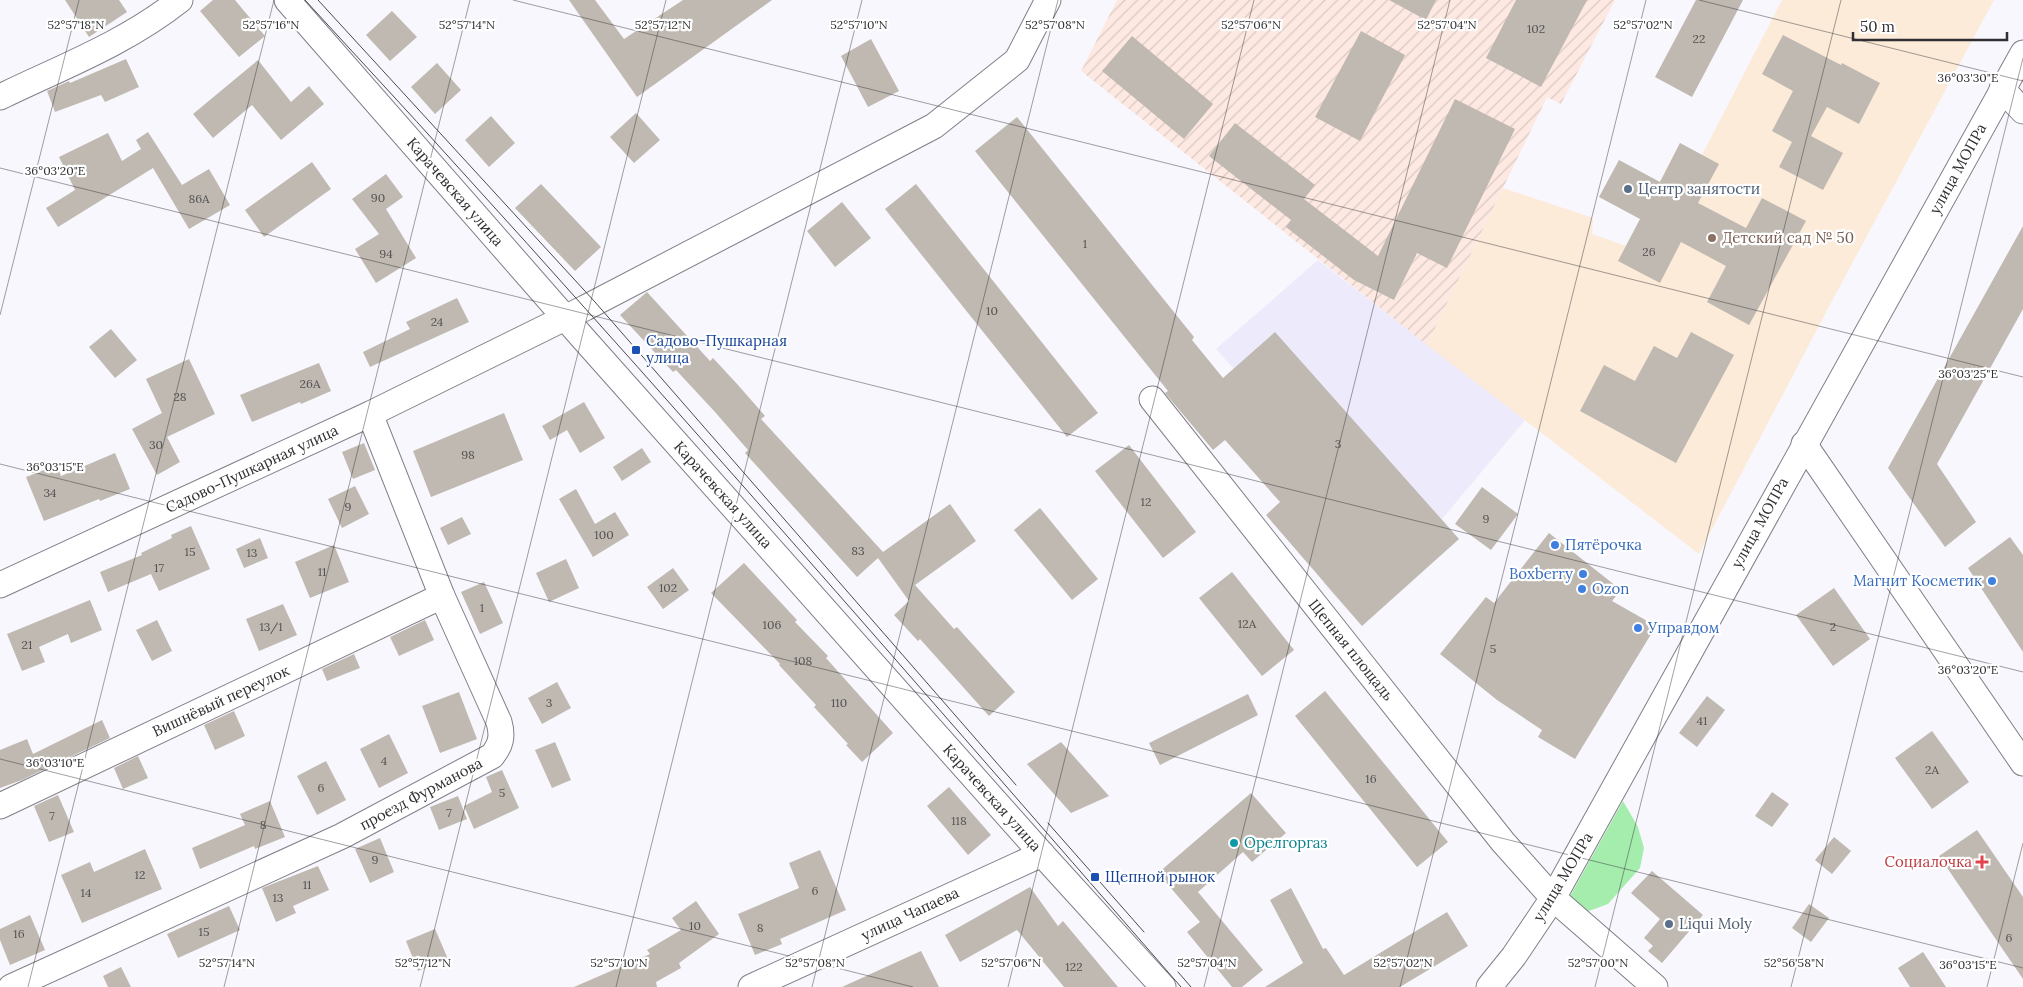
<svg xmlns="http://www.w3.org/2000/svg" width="2023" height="987" font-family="Lora,serif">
	<defs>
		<pattern id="industrial-furrows" width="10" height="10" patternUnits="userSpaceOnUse" patternTransform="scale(1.25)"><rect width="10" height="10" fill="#fde9e2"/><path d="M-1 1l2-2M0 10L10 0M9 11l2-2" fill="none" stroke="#d9c8c2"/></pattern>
	</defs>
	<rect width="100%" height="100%" fill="#f8f7fd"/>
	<path fill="#edeafb" d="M1318 260 1525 420 1442 519 1459 539 1362 626 1323 583 1380 533 1216 349Z"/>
	<path fill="url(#industrial-furrows)" d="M1117 0H1615L1561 104 1547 97 1427 345 1081 71Z"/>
	<path fill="#fcebd9" d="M1782 0H1994L1833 299 1699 554 1427 345 1503 188 1593 218 1592 234 1626 246 1680 143 1702 155Z"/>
	<path fill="#a4edad" d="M1623 801 1638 827 1644 848 1640 868 1608 904 1586 912 1569 898Z"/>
	<g fill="#bfb9b1">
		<path d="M65 0H119L127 12 89 37Z"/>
		<path d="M213 0H235L265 36 239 57 200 11Z"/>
		<path d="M569 0H595L624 39 683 0H772L637 97Z"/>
		<path d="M1389 0H1436L1426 20Z"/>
		<path d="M1516 0H1587L1541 87 1486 58Z"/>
		<path d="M1696 0H1743L1692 97 1655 77Z"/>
		<path d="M392 11 417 37 390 61 366 35Z"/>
		<path d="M1361 31 1405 55 1360 141 1315 117Z"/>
		<path d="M1783 35 1841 65 1842 63 1880 83 1859 124 1827 107 1811 136 1843 153 1823 190 1779 167 1792 142 1772 131 1793 91 1762 74Z"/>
		<path d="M1132 36 1213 104 1184 139 1102 71Z"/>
		<path d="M871 39 899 91 868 107 841 56Z"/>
		<path d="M126 59 139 87 105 102 101 95 55 112 47 91 69 81 70 83Z"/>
		<path d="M258 60 291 102 309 86 324 104 281 140 252 105 213 138 193 114Z"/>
		<path d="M437 63 461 90 435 114 411 87Z"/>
		<path d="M1455 99 1515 129 1447 268 1417 253 1394 300 1354 280 1286 227 1291 220 1209 156 1235 123 1315 185 1304 199 1378 256Z"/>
		<path d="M636 113 660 140 634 163 610 137Z"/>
		<path d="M491 116 515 143 489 167 465 140Z"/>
		<path d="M1017 117 1194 337 1192 340 1223 378 1275 332 1459 539 1362 626 1266 515 1280 502 1225 440 1213 450 1165 393 1168 391 975 151Z"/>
		<path d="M148 132 182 185 209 169 230 205 189 229 153 168 58 227 46 208 75 190 59 157 108 133 122 161 141 149 136 140Z"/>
		<path d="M1680 143 1719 164 1698 203 1746 228 1762 198 1806 221 1749 325 1707 302 1726 266 1681 242 1660 283 1618 261 1640 219 1599 197 1619 160 1660 182Z"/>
		<path d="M312 162 331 189 264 237 245 210Z"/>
		<path d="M386 174 403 197 386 209 416 258 376 283 355 249 379 234 352 199Z"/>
		<path d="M541 184 601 247 575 271 515 208Z"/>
		<path d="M916 184 1098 413 1067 437 885 209Z"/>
		<path d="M842 202 871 238 835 267 807 231Z"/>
		<path d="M2023 226V309L1937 464 1976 522 1945 547 1888 468Z"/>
		<path d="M647 292 710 361 713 358 738 385 765 416 761 419 883 552 950 504 976 541 915 585 954 629 957 627 1015 692 989 716 920 639 918 641 894 615 909 601 878 558 857 577 745 453 748 450 715 412 676 370 673 372 620 315Z"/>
		<path d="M457 298 469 322 370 367 363 352 410 329 406 322Z"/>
		<path d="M111 329 137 360 115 378 89 347Z"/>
		<path d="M1691 332 1734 355 1676 463 1580 411 1604 365 1635 381 1654 346 1677 358Z"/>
		<path d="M189 359 215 414 167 437 180 462 157 475 132 429 162 413 146 379Z"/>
		<path d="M319 363 331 391 301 404 300 402 252 422 240 395Z"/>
		<path d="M584 402 605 438 580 453 567 430 550 440 542 426Z"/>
		<path d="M504 413 523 460 431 497 413 451Z"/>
		<path d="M364 443 375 470 353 479 342 452Z"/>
		<path d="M1129 445 1196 532 1163 558 1095 471Z"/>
		<path d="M642 448 651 462 622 481 613 467Z"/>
		<path d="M115 453 130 489 100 501 99 499 44 521 26 477 57 465 61 476Z"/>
		<path d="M355 486 369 514 342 528 328 499Z"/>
		<path d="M1482 487 1518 514 1491 550 1455 524Z"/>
		<path d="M576 489 595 524 615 512 629 535 593 557 559 499Z"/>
		<path d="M1040 508 1098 579 1072 600 1014 530Z"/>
		<path d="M462 517 471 534 448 545 440 528Z"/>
		<path d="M191 526 210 569 159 591 151 574 108 592 100 572 142 555 141 553 172 538 171 535Z"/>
		<path d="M1549 533 1621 590 1612 601 1656 626 1575 759 1538 737 1542 730 1497 700 1440 654 1486 597 1494 603Z"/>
		<path d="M2010 537 2023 555V652L1968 568Z"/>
		<path d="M260 538 268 558 244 568 236 549Z"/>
		<path d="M334 545 349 582 310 598 295 562Z"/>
		<path d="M566 559 579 588 549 602 536 573Z"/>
		<path d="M744 563 797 620 795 622 828 656 826 658 893 733 862 762 846 745 848 744 814 707 816 705 779 665 780 664 711 593Z"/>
		<path d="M673 568 689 590 663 609 647 587Z"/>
		<path d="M1232 572 1294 650 1262 676 1199 598Z"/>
		<path d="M484 582 503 623 480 634 461 592Z"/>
		<path d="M1834 588 1870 639 1833 666 1796 615Z"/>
		<path d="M90 600 102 630 71 643 68 634 39 647 45 662 22 671 7 634Z"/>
		<path d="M283 604 297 635 259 651 246 619Z"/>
		<path d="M157 620 172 651 152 661 136 630Z"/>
		<path d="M425 620 434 640 399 656 390 637Z"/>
		<path d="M354 654 360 668 327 681 322 669Z"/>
		<path d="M557 682 571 708 542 724 528 698Z"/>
		<path d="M1325 691 1448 842 1417 867 1295 716Z"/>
		<path d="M459 692 477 739 440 753 422 706Z"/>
		<path d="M1248 694 1258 715 1160 765 1149 743Z"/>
		<path d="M1707 696 1725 710 1697 747 1679 733Z"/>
		<path d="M234 711 245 736 215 750 204 725Z"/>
		<path d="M102 720 110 738 22 780 0 788V750L27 739 33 754Z"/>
		<path d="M1932 731 1969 782 1932 809 1895 758Z"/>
		<path d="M389 734 408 773 379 788 360 749Z"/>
		<path d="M555 742 571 780 552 788 535 750Z"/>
		<path d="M1061 742 1109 796 1071 813 1027 764Z"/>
		<path d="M138 756 148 778 123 789 114 768Z"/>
		<path d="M326 761 346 800 317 815 297 776Z"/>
		<path d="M502 770 519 808 474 829 464 806 492 792 486 777Z"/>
		<path d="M949 787 991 835 968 855 927 806Z"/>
		<path d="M1772 792 1789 804 1772 827 1755 816Z"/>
		<path d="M1251 793 1286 833 1252 862 1243 852 1198 892 1263 970 1242 987H1232L1187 932 1200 922 1158 873Z"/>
		<path d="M58 795 74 832 49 842 34 806Z"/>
		<path d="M458 796 467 819 439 830 430 807Z"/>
		<path d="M270 801 285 837 255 849 254 846 200 869 192 848 245 825 240 814Z"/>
		<path d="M1977 830 2023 897V979L1939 856Z"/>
		<path d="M1834 837 1851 851 1832 874 1815 860Z"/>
		<path d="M380 838 394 872 370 883 355 849Z"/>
		<path d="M145 849 162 889 82 923 61 875 90 862 94 872Z"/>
		<path d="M820 850 846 910 780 939 782 944 755 955 738 914 799 888 789 863Z"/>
		<path d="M318 866 329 890 293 906 296 913 276 922 262 888Z"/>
		<path d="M1652 871 1703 915 1662 963 1648 951 1653 946 1644 938 1660 919 1631 893Z"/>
		<path d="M1030 887 1058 926 1063 921 1118 987H1064L1017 930 960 962 945 935Z"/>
		<path d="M1291 888 1323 949 1326 948 1344 975 1447 912 1468 946 1400 987H1265L1303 963 1270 900Z"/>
		<path d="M696 901 719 934 679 963 681 968 656 982 657 987H574L650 954 647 950 681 930 672 918Z"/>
		<path d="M1809 904 1829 918 1811 942 1792 928Z"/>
		<path d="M229 906 240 930 178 958 167 934Z"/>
		<path d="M30 915 45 950 10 965 0 940V929Z"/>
		<path d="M435 929 448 959 418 971 406 941Z"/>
		<path d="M921 951 939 987H842Z"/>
		<path d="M1923 952 1946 987H1910L1898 968Z"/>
		<path d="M121 967 131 987H108L103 976Z"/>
	</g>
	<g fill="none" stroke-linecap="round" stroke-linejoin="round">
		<defs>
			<g id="minor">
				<path d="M287 0 582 337 1042 854 1163 987"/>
				<path d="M2002 89 2023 111"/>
				<path d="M0 97C62 67 126 43 180 0"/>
				<path d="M1152 399 1503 842 1553 898 1655 987"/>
				<path d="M1804 444 2023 763"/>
				<path d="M0 585 370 414 585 308 934 126 1017 60 1048 0"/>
				<path d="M0 806 442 596"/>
				<path d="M11 987 342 836 492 756C501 745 503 736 499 722L442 596 370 414"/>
				<path d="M751 987 1042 854"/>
				<path d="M1489 987 1514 956 1553 898 2023 53"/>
			</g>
		</defs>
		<use href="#minor" stroke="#807f88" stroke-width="27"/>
		<use href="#minor" stroke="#fff" stroke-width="25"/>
		<g stroke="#4b4a4e" stroke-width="1">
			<path d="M305 0C604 323 892 655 1181 987"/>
			<path d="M318 0 595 302 1016 785"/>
			<path d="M1048 823 1144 932"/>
			<path d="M1178 972 1191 987"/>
		</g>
	</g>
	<path fill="none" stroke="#302f33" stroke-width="1" stroke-opacity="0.45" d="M513 0 2023 377M1699 0 2023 81M0 168 2023 672M0 315 79 0M0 464 2023 968M0 759 913 987M28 987 274 0M224 987 470 0M420 987 666 0M616 987 862 0M812 987 1058 0M1008 987 1254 0M1204 987 1450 0M1400 987 1646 0M1595 987 1841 0M1791 987 2023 58M1987 987 2023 843"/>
	<g fill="#5c6f8a" stroke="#fff" stroke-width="2">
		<circle cx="1628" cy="189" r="5"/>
		<circle cx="1669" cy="924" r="5"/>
	</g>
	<circle fill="#8d6e63" stroke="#fff" stroke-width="2" cx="1712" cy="238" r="5"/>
	<g fill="#1a4fb4" stroke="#fff" stroke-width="2">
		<rect x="631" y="345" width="10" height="10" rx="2.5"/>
		<rect x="1090" y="872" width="10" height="10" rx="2.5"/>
	</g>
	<g fill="#3f7fe0" stroke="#fff" stroke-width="2">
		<circle cx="1555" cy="545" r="5"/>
		<circle cx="1583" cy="574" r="5"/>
		<circle cx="1992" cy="581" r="5"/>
		<circle cx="1582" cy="589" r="5"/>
		<circle cx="1638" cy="628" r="5"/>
	</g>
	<circle fill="#0f9aa8" stroke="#fff" stroke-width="2" cx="1234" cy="843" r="5"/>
	<path fill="#e0444e" stroke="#fff" stroke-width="2" d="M1979.5 854.5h5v5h5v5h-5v5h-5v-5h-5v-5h5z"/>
	<g text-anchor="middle" stroke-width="4.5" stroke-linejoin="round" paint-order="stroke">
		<g font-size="12" fill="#545252">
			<text x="1536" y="33">102</text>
			<text x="1699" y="43">22</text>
			<text x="378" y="202">90</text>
			<text x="199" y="203">86А</text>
			<text x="1085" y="248">1</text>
			<text x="1649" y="256">26</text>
			<text x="386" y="258">94</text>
			<text x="992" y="315">10</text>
			<text x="437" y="326">24</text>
			<text x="310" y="388">26А</text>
			<text x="180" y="401">28</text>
			<text x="1338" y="448">3</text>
			<text x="156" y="449">30</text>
			<text x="468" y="459">98</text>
			<text x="50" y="497">34</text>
			<text x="1146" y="506">12</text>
			<text x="348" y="511">9</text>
			<text x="1486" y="523">9</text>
			<text x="604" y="539">100</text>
			<text x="858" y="555">83</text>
			<text x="190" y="556">15</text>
			<text x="252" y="557">13</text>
			<text x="159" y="572">17</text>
			<text x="322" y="576">11</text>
			<text x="668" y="592">102</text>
			<text x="482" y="612">1</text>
			<text x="1247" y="628">12А</text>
			<text x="772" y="629">106</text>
			<text x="271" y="631">13/1</text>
			<text x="1833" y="631">2</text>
			<text x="27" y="649">21</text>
			<text x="1493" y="653">5</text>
			<text x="803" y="665">108</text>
			<text x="549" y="707">3</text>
			<text x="839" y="707">110</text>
			<text x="1702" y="725">41</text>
			<text x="384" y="765">4</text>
			<text x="1932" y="774">2А</text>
			<text x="1371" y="783">16</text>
			<text x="321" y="792">6</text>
			<text x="502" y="797">5</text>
			<text x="449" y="817">7</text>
			<text x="52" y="820">7</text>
			<text x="959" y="825">118</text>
			<text x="263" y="829">8</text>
			<text x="375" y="864">9</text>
			<text x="140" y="879">12</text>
			<text x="307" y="889">11</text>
			<text x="815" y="895">6</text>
			<text x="86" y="897">14</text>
			<text x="278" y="902">13</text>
			<text x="695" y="930">10</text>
			<text x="760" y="932">8</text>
			<text x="204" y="936">15</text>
			<text x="19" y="938">16</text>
			<text x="2009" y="942">6</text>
			<text x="1074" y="971">122</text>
		</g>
		<g font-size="15" fill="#302f33" stroke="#fff">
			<text transform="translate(1958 169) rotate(-61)" y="5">улица МОПРа</text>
			<text transform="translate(455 192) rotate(49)" y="5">Карачевская улица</text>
			<text transform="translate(252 469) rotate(-25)" y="5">Садово-Пушкарная улица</text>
			<text transform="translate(723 495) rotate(48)" y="5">Карачевская улица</text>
			<text transform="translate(1760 523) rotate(-61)" y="5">улица МОПРа</text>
			<text transform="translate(1351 650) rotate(51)" y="5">Щепная площадь</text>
			<text transform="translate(221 701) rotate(-25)" y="5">Вишнёвый переулок</text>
			<text transform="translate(421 794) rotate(-28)" y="5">проезд Фурманова</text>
			<text transform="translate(992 798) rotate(48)" y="5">Карачевская улица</text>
			<text transform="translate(1563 877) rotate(-59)" y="5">улица МОПРа</text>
			<text transform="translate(910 914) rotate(-25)" y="5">улица Чапаева</text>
		</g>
		<g font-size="15" fill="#4e5e75" stroke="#fff" text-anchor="start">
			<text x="1638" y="194">Центр занятости</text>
			<text x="1679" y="929">Liqui Moly</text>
		</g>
		<g font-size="15" fill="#785e54" stroke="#fff" text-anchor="start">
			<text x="1722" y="243">Детский сад № 50</text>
		</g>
		<g font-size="15" fill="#164399" stroke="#fff" text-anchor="start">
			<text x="646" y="346">Садово-Пушкарная<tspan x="646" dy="17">улица</tspan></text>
			<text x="1105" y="882">Щепной рынок</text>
		</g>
		<g font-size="15" fill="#366cbe" stroke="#fff" text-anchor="start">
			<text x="1565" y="550">Пятёрочка</text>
			<text x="1573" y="579" text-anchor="end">Boxberry</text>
			<text x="1982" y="586" text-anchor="end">Магнит Косметик</text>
			<text x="1592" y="594">Ozon</text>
			<text x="1648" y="633">Управдом</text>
		</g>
		<g font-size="15" fill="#0d838f" stroke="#fff" text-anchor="start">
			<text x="1244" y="848">Орелгоргаз</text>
		</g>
		<g font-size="15" fill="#be3a42" stroke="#fff" text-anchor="end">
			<text x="1972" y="867">Социалочка</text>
		</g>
	</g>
	<g font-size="12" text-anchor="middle" fill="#302f33" stroke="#fff" stroke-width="4.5" stroke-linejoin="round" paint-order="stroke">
		<text x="76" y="29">52°57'18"N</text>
		<text x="271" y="29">52°57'16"N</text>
		<text x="467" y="29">52°57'14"N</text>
		<text x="663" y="29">52°57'12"N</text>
		<text x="859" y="29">52°57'10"N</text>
		<text x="1055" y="29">52°57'08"N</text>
		<text x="1251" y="29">52°57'06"N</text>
		<text x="1447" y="29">52°57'04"N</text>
		<text x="1643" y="29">52°57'02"N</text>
		<text x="1968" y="82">36°03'30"E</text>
		<text x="55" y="175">36°03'20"E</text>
		<text x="1968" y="378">36°03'25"E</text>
		<text x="55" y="471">36°03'15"E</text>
		<text x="1968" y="674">36°03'20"E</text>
		<text x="55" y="767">36°03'10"E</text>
		<text x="227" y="967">52°57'14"N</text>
		<text x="423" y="967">52°57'12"N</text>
		<text x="619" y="967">52°57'10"N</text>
		<text x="815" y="967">52°57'08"N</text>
		<text x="1011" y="967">52°57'06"N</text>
		<text x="1207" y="967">52°57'04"N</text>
		<text x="1403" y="967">52°57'02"N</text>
		<text x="1598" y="967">52°57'00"N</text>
		<text x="1794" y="967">52°56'58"N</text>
		<text x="1968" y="969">36°03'15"E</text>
	</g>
	<path d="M1853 32v8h154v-8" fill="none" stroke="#302f33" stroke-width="2.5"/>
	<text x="1860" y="32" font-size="15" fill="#302f33" stroke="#ffffff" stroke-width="4" paint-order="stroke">50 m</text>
</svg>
